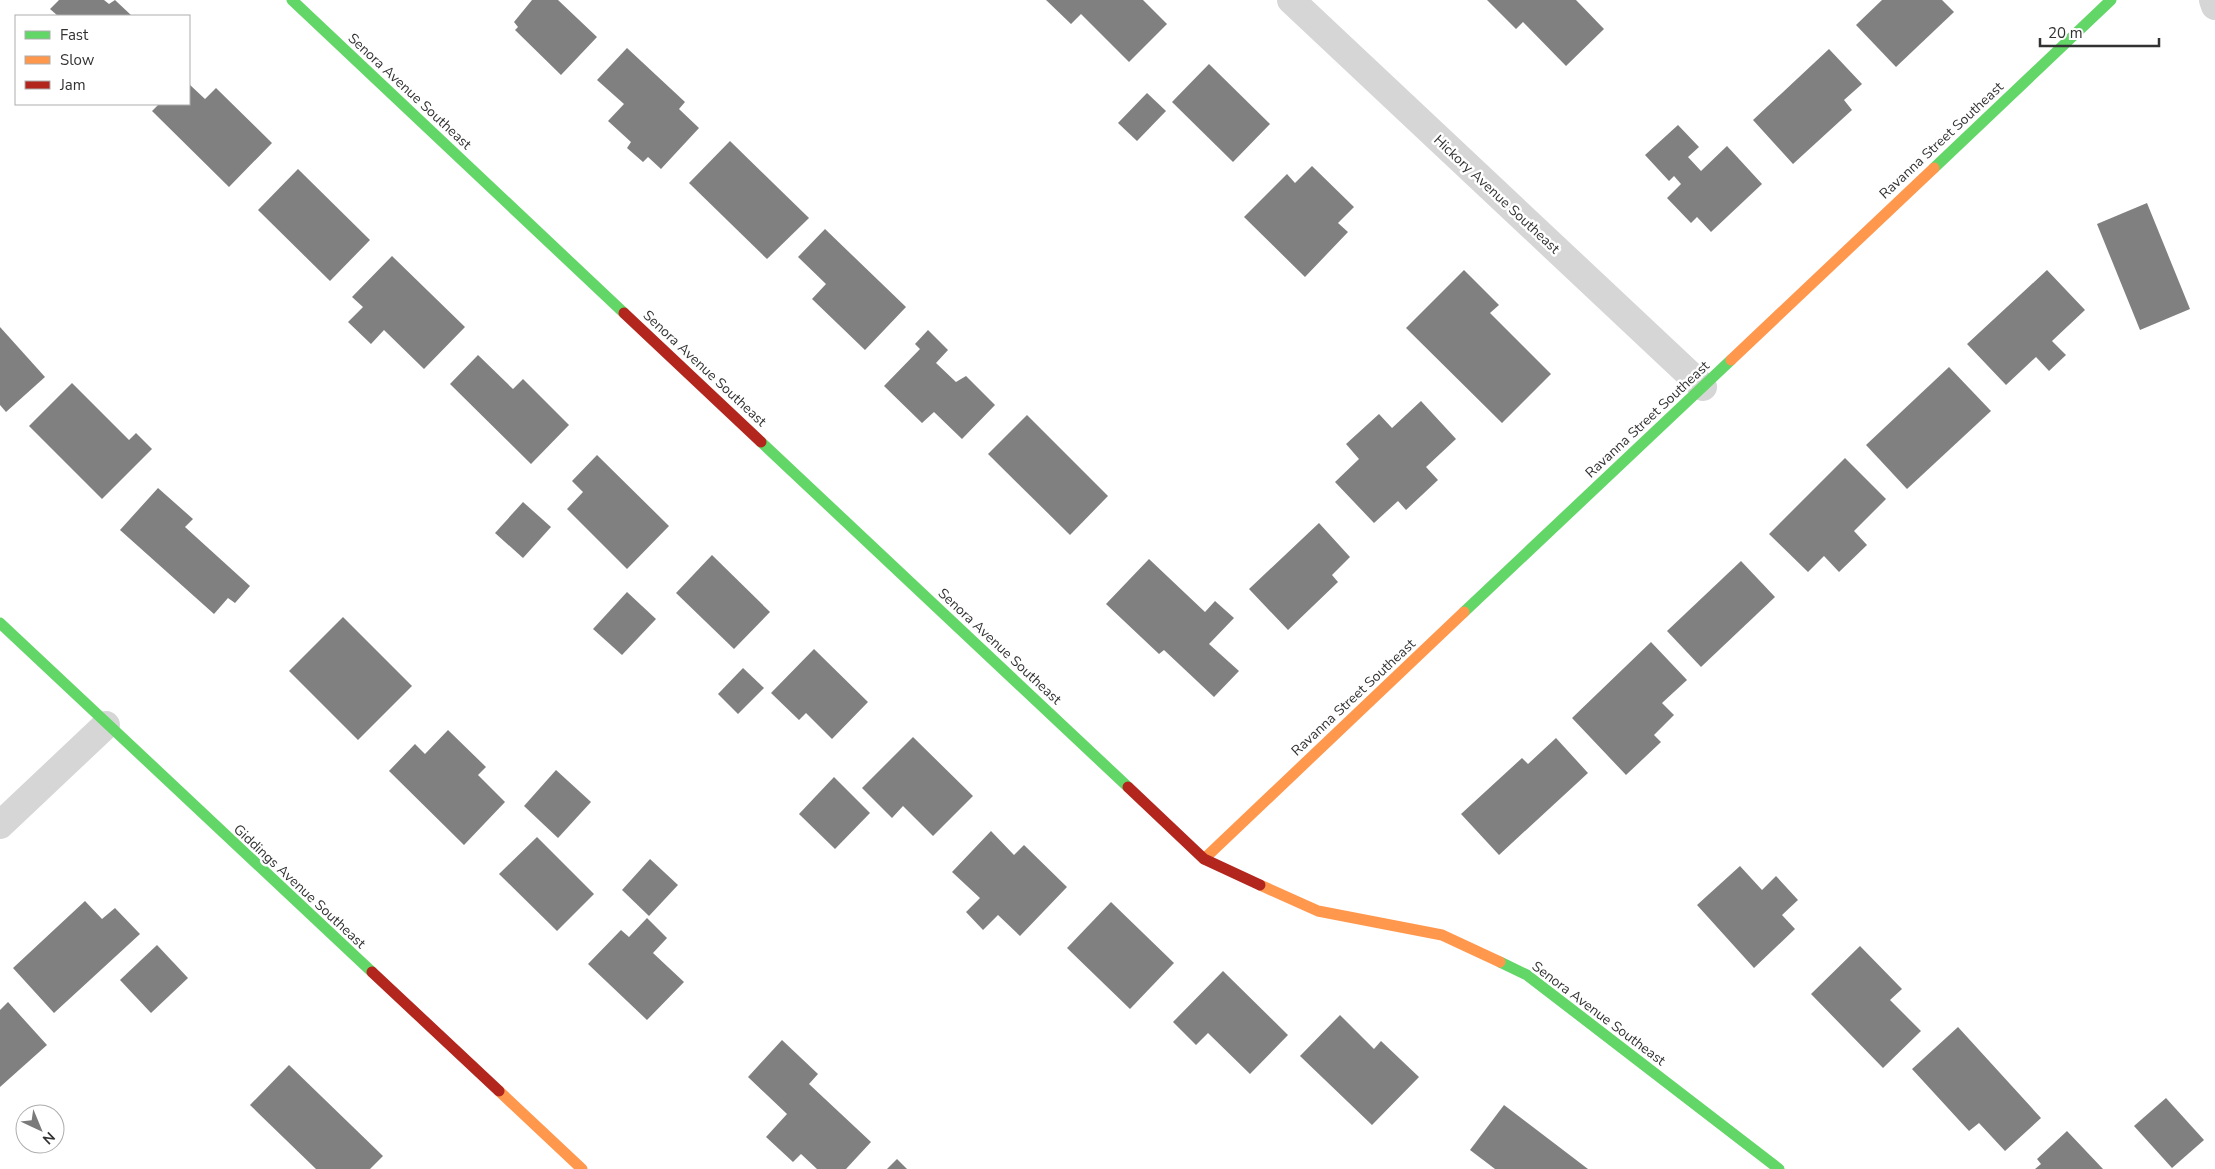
<svg xmlns="http://www.w3.org/2000/svg" width="2215" height="1169" font-family="'Nunito Sans',sans-serif">
	<rect width="100%" height="100%" fill="#fff"/>
	<g fill="#808080">
		<path d="M59 0H104L109 4 115 0 132 16H58L50 9Z"/>
		<path d="M532 0H558L597 37 561 75 515 30 518 27 514 22Z"/>
		<path d="M1046 0H1143L1167 24 1129 62 1081 14 1071 24Z"/>
		<path d="M1487 0H1576L1604 29 1566 66 1523 22 1516 29Z"/>
		<path d="M1882 0H1942L1954 12 1896 67 1856 25Z"/>
		<path d="M627 48 685 102 679 109 699 128 661 169 648 157 643 162 627 148 631 142 608 121 624 104 597 80Z"/>
		<path d="M1829 49 1862 84 1844 100 1852 110 1793 164 1753 120Z"/>
		<path d="M1209 64 1270 124 1233 162 1172 102Z"/>
		<path d="M189 84 205 99 216 88 272 143 229 187 152 111 159 104H189Z"/>
		<path d="M1147 93 1166 111 1137 141 1118 123Z"/>
		<path d="M1678 125 1699 147 1688 157 1701 171 1727 146 1762 184 1711 232 1697 217 1691 223 1667 198 1681 184 1674 176 1669 181 1645 155Z"/>
		<path d="M730 141 809 218 767 259 689 183Z"/>
		<path d="M1312 166 1354 207 1338 223 1348 232 1305 277 1244 217 1287 174 1295 183Z"/>
		<path d="M298 169 370 240 330 281 258 210Z"/>
		<path d="M2147 203 2190 309 2140 330 2097 224Z"/>
		<path d="M825 229 906 307 865 350 812 299 826 284 798 257Z"/>
		<path d="M392 256 465 327 424 369 384 330 371 344 348 322 363 307 352 297Z"/>
		<path d="M1464 270 1499 305 1490 313 1551 374 1502 423 1406 328Z"/>
		<path d="M2047 270 2085 310 2052 341 2066 355 2049 371 2036 357 2006 385 1967 344Z"/>
		<path d="M0 327 45 377 6 412 0 405Z"/>
		<path d="M928 330 948 350 936 363 956 382 966 376 995 405 962 439 934 412 922 423 884 386 920 349 915 344Z"/>
		<path d="M478 355 513 389 523 379 569 425 531 464 450 384Z"/>
		<path d="M1949 367 1991 411 1907 489 1866 445Z"/>
		<path d="M72 383 129 440 136 433 152 449 102 499 29 426Z"/>
		<path d="M1421 401 1456 439 1426 467 1438 480 1406 510 1398 501 1374 523 1335 482 1359 459 1346 444 1379 414 1392 428Z"/>
		<path d="M1027 415 1108 496 1070 535 988 454Z"/>
		<path d="M597 455 669 526 627 569 567 509 583 492 572 481Z"/>
		<path d="M1845 458 1886 499 1854 531 1867 545 1839 572 1824 556 1808 572 1769 534Z"/>
		<path d="M158 488 193 519 185 527 250 586 235 603 228 598 214 614 120 530Z"/>
		<path d="M523 502 551 527 523 558 495 533Z"/>
		<path d="M1319 523 1350 557 1332 575 1338 582 1288 630 1249 589Z"/>
		<path d="M712 555 770 612 734 649 676 593Z"/>
		<path d="M1149 559 1205 612 1215 601 1234 618 1209 644 1239 671 1214 697 1164 650 1159 654 1106 604Z"/>
		<path d="M1741 561 1775 597 1701 667 1667 631Z"/>
		<path d="M627 592 656 619 622 655 593 629Z"/>
		<path d="M343 617 412 686 358 740 289 671Z"/>
		<path d="M1651 642 1687 680 1662 703 1674 715 1654 735 1661 742 1626 775 1572 718Z"/>
		<path d="M814 649 868 702 832 739 806 713 799 720 771 693Z"/>
		<path d="M743 668 764 688 738 714 718 694Z"/>
		<path d="M448 730 486 767 478 775 505 802 464 845 389 771 415 744 425 754Z"/>
		<path d="M913 737 973 796 933 836 903 806 892 818 862 788Z"/>
		<path d="M1556 738 1588 773 1499 855 1461 814 1522 758 1528 764Z"/>
		<path d="M556 770 591 802 558 838 524 806Z"/>
		<path d="M834 777 870 813 835 849 799 814Z"/>
		<path d="M991 831 1014 855 1024 845 1067 887 1020 936 998 915 983 930 966 912 980 898 952 872Z"/>
		<path d="M537 837 594 894 557 931 499 874Z"/>
		<path d="M650 859 678 885 649 916 622 890Z"/>
		<path d="M1740 866 1762 890 1776 876 1798 900 1782 915 1795 929 1754 968 1697 905Z"/>
		<path d="M85 901 102 919 115 908 140 934 54 1013 13 968Z"/>
		<path d="M1111 902 1174 963 1130 1009 1067 948Z"/>
		<path d="M647 918 667 938 653 953 684 982 647 1020 588 964 621 930 629 937Z"/>
		<path d="M157 945 188 978 151 1013 120 980Z"/>
		<path d="M1860 946 1902 989 1890 1000 1921 1031 1883 1068 1811 994Z"/>
		<path d="M1223 971 1288 1035 1250 1074 1208 1033 1196 1045 1173 1022Z"/>
		<path d="M8 1002 47 1045 0 1087V1010Z"/>
		<path d="M1340 1015 1374 1049 1381 1041 1419 1077 1372 1125 1300 1056Z"/>
		<path d="M1958 1027 2041 1118 2005 1151 1979 1123 1969 1131 1912 1069Z"/>
		<path d="M782 1040 818 1074 809 1084 871 1142 846 1169H817L801 1154 793 1162 766 1137 787 1114 748 1077Z"/>
		<path d="M289 1065 383 1156 370 1169H316L250 1105Z"/>
		<path d="M2166 1098 2204 1140 2172 1168 2134 1126Z"/>
		<path d="M1504 1105 1588 1169H1495L1470 1150Z"/>
		<path d="M2067 1131 2103 1169H2035L2041 1164 2037 1159Z"/>
		<path d="M897 1159 907 1169H887Z"/>
	</g>
	<g fill="none" stroke-linecap="round" stroke-linejoin="round">
		<g stroke="#d6d6d6" stroke-width="28">
			<path d="M1291 0 1703 387"/>
			<path d="M2213 0 2215 6"/>
			<path d="M0 825 106 725"/>
		</g>
		<g stroke="#63d668" stroke-width="11">
			<path d="M292 0 624 313"/>
			<path d="M1934 168 2111 0"/>
			<path d="M761 442 1128 787"/>
			<path d="M1464 612 1731 360"/>
			<path d="M0 623 372 972"/>
			<path d="M1500 962 1527 975 1779 1169"/>
		</g>
		<g stroke="#ff974d" stroke-width="11">
			<path d="M1731 360 1934 168"/>
			<path d="M1204 859 1464 612"/>
			<path d="M1260 885 1318 911 1442 935 1500 962"/>
			<path d="M499 1091 582 1169"/>
		</g>
		<g stroke="#b3261e" stroke-width="11">
			<path d="M624 313 761 442"/>
			<path d="M1128 787 1204 859 1260 885"/>
			<path d="M372 972 499 1091"/>
		</g>
	</g>
	<g text-anchor="middle" stroke-width="5" stroke-linejoin="round" paint-order="stroke">
		<g font-size="14" fill="#323232" stroke="#fff">
			<text transform="translate(410 91) rotate(43)" y="5">Senora Avenue Southeast</text>
			<text transform="translate(1941 140) rotate(-43)" y="5">Ravanna Street Southeast</text>
			<text transform="translate(1497 194) rotate(43)" y="5">Hickory Avenue Southeast</text>
			<text transform="translate(705 368) rotate(43)" y="5">Senora Avenue Southeast</text>
			<text transform="translate(1647 419) rotate(-43)" y="5">Ravanna Street Southeast</text>
			<text transform="translate(1000 646) rotate(43)" y="5">Senora Avenue Southeast</text>
			<text transform="translate(1353 697) rotate(-43)" y="5">Ravanna Street Southeast</text>
			<text transform="translate(300 886) rotate(43)" y="5">Giddings Avenue Southeast</text>
			<text transform="translate(1599 1013) rotate(37)" y="5">Senora Avenue Southeast</text>
		</g>
	</g>
	<rect x="15" y="15" width="175" height="90" fill="#ffffff" stroke="#adadad"/>
	<rect x="25" y="31" width="25" height="8" fill="#63d668" stroke="#adadad"/>
	<text x="60" y="40" font-size="15" fill="#323232">Fast</text>
	<rect x="25" y="56" width="25" height="8" fill="#ff974d" stroke="#adadad"/>
	<text x="60" y="65" font-size="15" fill="#323232">Slow</text>
	<rect x="25" y="81" width="25" height="8" fill="#b3261e" stroke="#adadad"/>
	<text x="60" y="90" font-size="15" fill="#323232">Jam</text>
	<g transform="translate(40 1129) rotate(136)"><circle r="24" fill="#ffffff" stroke="#adadad"/>
	<path d="M0-4L9 19L0 12L-9 19Z" fill="#7a7a7a"/>
	<text y="-8" font-size="14" font-weight="bold" text-anchor="middle" fill="#323232">N</text>
	</g>
	<path d="M2040 38v8h119v-8" fill="none" stroke="#323232" stroke-width="2.5"/>
	<text x="2048" y="38" font-size="15" fill="#323232" stroke="#ffffff" stroke-width="4" paint-order="stroke">20 m</text>
</svg>
